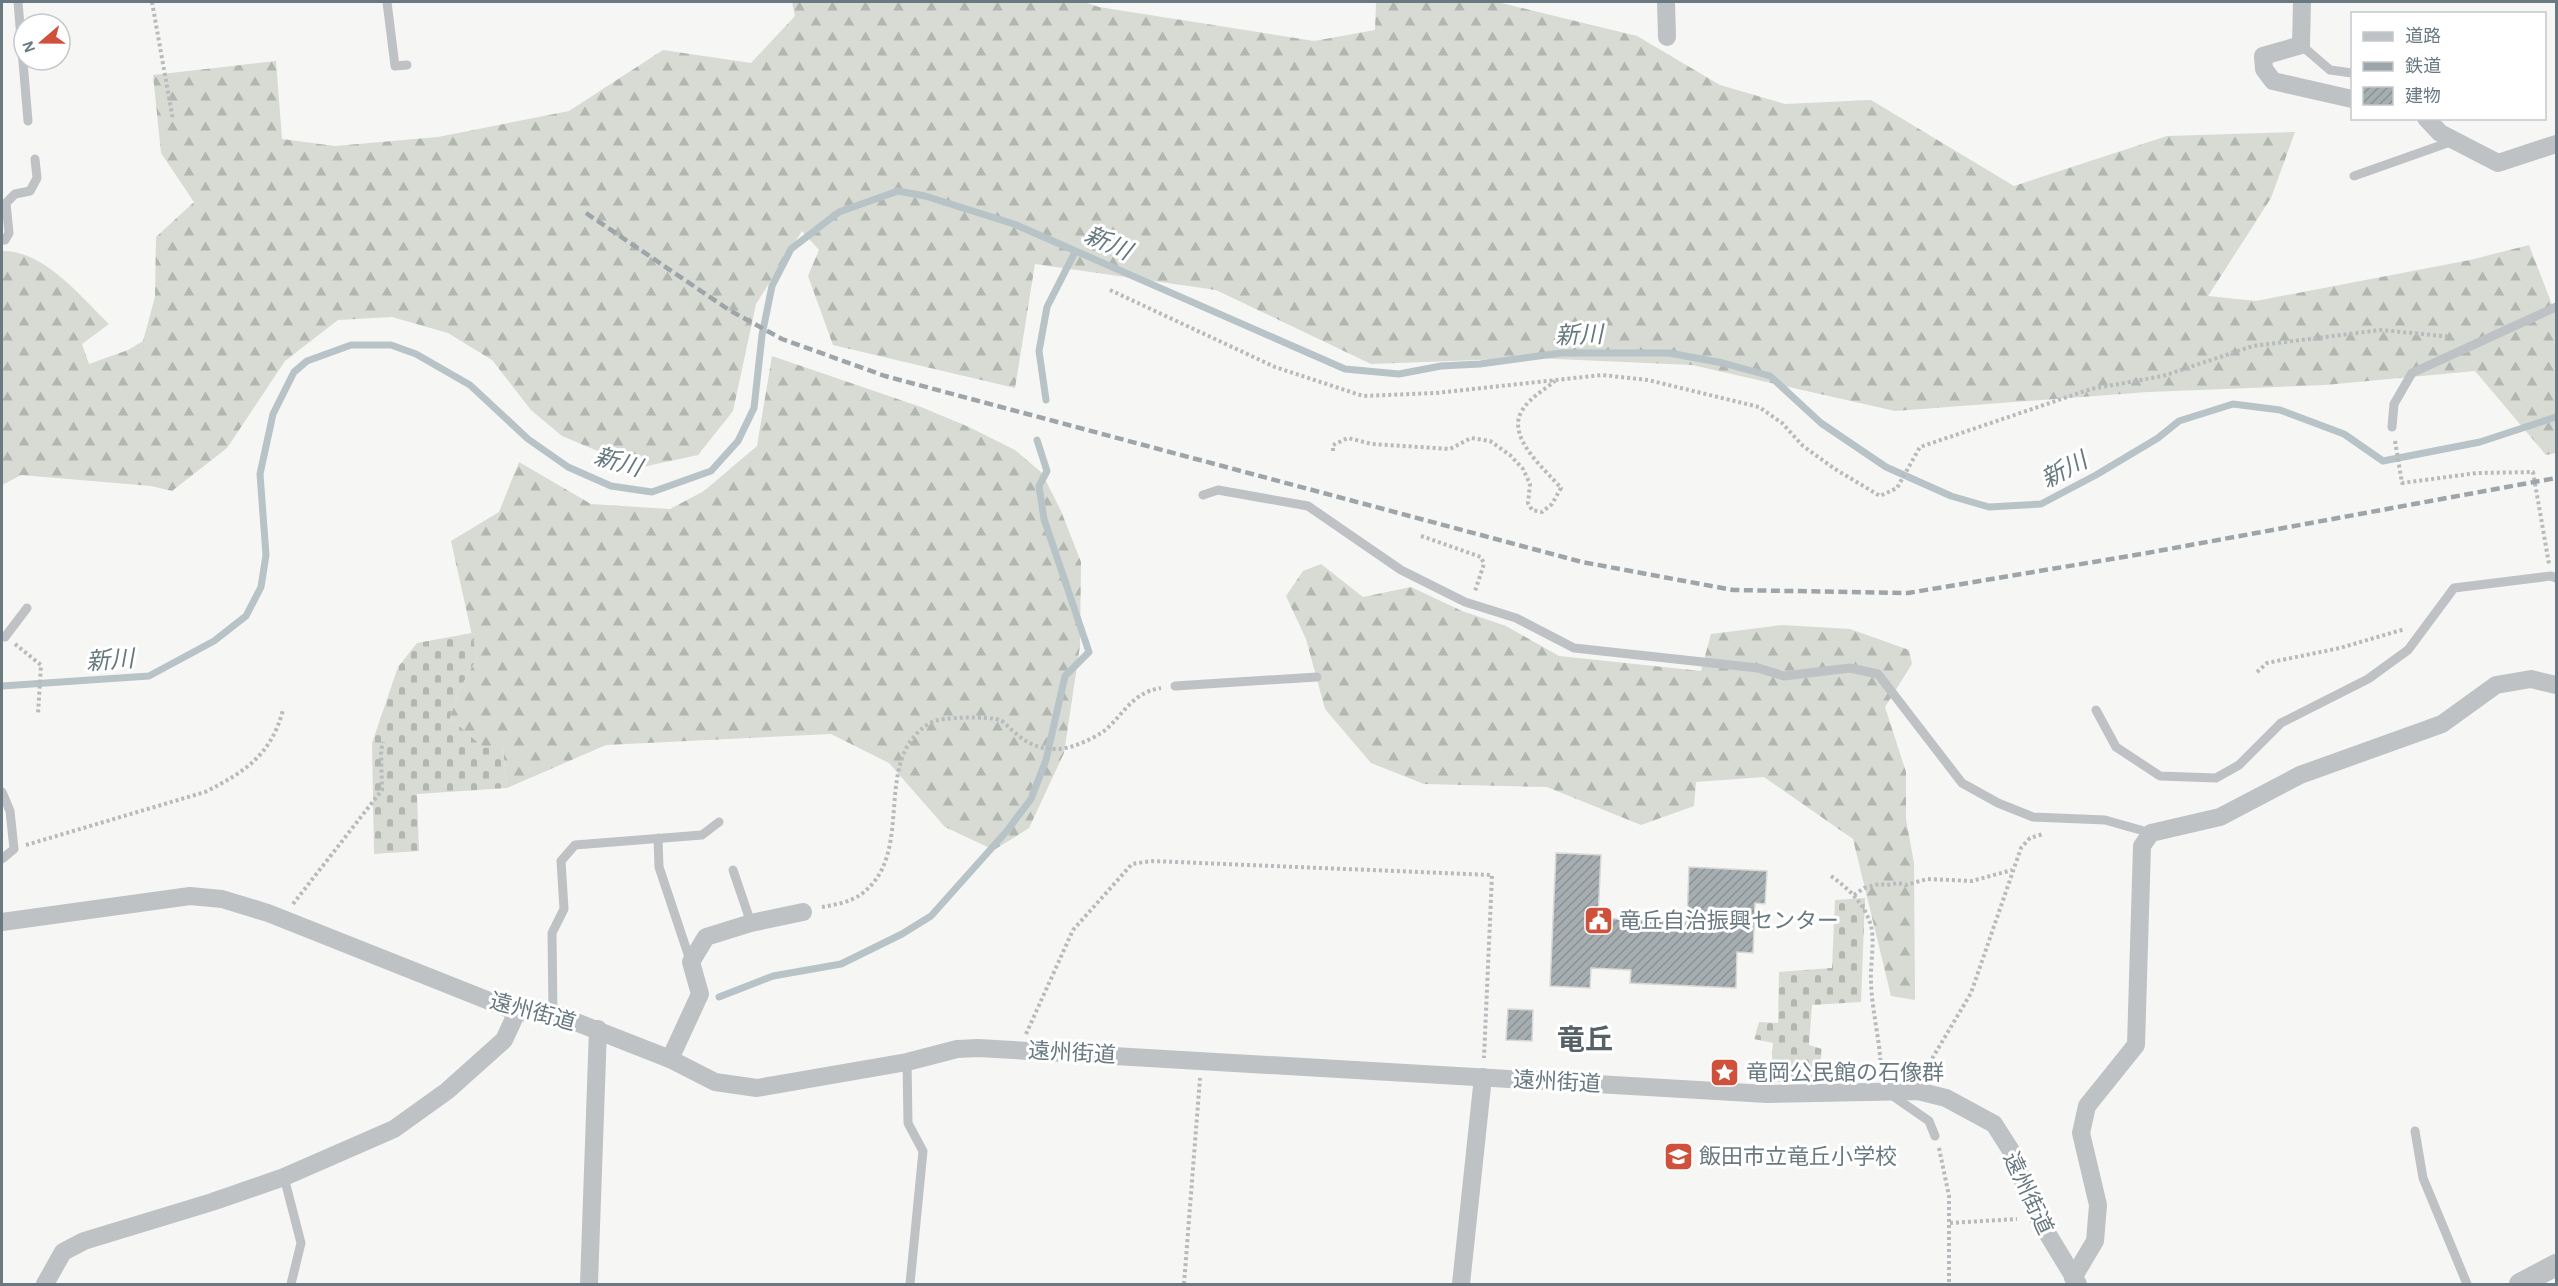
<svg xmlns="http://www.w3.org/2000/svg" width="2558" height="1286" font-family="'Alegreya Sans','Noto Sans JP',sans-serif">
	<defs>
		<pattern id="forest-firs" width="22" height="20" patternUnits="userSpaceOnUse" patternTransform="scale(1.5)"><rect width="22" height="20" fill="#d7dbd3"/><path d="M5 1l3.5 6h-7zM16 11l3.5 6h-7z" fill="#b2b6b1"/></pattern>
		<pattern id="cemetery-stones" width="16" height="16" patternUnits="userSpaceOnUse" patternTransform="scale(1.5)"><rect width="16" height="16" fill="#d7dbd3"/><path d="M2 7V4a2 2 0 0 1 4 0v3zM10 15v-3a2 2 0 0 1 4 0v3z" fill="#b2b6b1"/></pattern>
		<pattern id="building-hatch" width="6" height="6" patternUnits="userSpaceOnUse" patternTransform="scale(1.5)"><rect width="6" height="6" fill="#a6aeb2"/><path d="M-1 1l2-2M0 6l6-6M5 7l2-2" fill="none" stroke="#8b9296"/></pattern>
	</defs>
	<rect width="100%" height="100%" fill="#f6f6f4"/>
	<g fill="url(#forest-firs)">
		<path d="M792 2H1084L1099 7 1314 41 1375 30 1376 2H1497L1637 36 1720 85 1785 104 1871 100 2014 186 2167 136 2295 132 2271 198 2208 296 2256 301 2470 260 2529 245 2556 315V453L2546 455 2475 371 2325 385 2148 392 1895 411 1692 365 1534 358 1371 364 1216 290 1035 264 1015 388 833 345 808 276 819 250 802 231 756 304 733 411 698 455 638 468 562 436 531 410 492 360 448 333 392 317 338 320 285 361 227 448 172 491 151 486 21 475 2 485V251C44 250 81 297 109 324L82 344 89 364 128 350 143 341 155 297 156 237 194 202 161 153 153 75 276 61 282 139 335 146 438 137 569 111 663 50 751 63 795 16Z"/>
		<path d="M772 356 921 407 969 427 1015 450 1042 473 1061 511 1081 562 1080 646 1064 753 1029 828 994 850 945 827 889 763 831 734 606 745 507 788 503 748H484L450 718 458 692 477 658 451 541 499 512 519 462 591 504 670 509 704 491 757 446Z"/>
		<path d="M1321 564 1363 597 1411 587 1462 611 1506 626 1559 656 1701 671 1711 634 1782 625 1850 629 1909 650 1912 664 1885 707 1906 772V819L1914 863 1915 1000 1891 996 1853 839 1764 777 1696 782 1694 806 1641 825 1547 787 1424 784 1371 763 1325 709 1306 639 1286 596 1303 571Z"/>
	</g>
	<g fill="url(#cemetery-stones)">
		<path d="M472 633 477 658 458 692 450 718 484 748 503 747 507 788 417 794 419 851 374 854 372 743 398 667 417 643Z"/>
		<path d="M1865 898 1861 1002 1812 1005 1809 1045 1822 1049 1818 1082H1771L1773 1043 1754 1039 1759 1022 1778 1023 1779 972 1832 968 1835 900Z"/>
	</g>
	<g fill="none" stroke-linecap="round" stroke-linejoin="round">
		<g stroke="#b8c3c7" stroke-width="7">
			<path d="M1046 400 1039 351 1047 307 1075 252"/>
			<path d="M2 686 149 676 214 641 246 616 261 587 266 555 260 474 273 414 294 372 307 361 351 345H391L416 354 470 385 528 439 568 467 611 486 652 492 711 471 738 441 754 408 762 335 772 286 791 249 839 212 898 191 925 196 1014 224 1345 369 1399 374 1441 366 1480 364 1561 353H1669L1723 363 1770 376 1821 423 1886 467 1951 496 1989 507 2041 504 2096 475 2158 438 2179 421 2233 404 2280 410 2344 434 2383 461 2480 442 2556 417"/>
			<path d="M719 997 773 976 841 964 902 934 931 916 1006 832 1031 799 1046 760 1065 676 1089 652 1044 519 1039 486 1047 471 1037 440"/>
		</g>
	</g>
	<g fill="url(#building-hatch)" stroke="#d8d8d6" stroke-width="1.5">
		<path d="M1556 853 1601 855 1598 918 1687 922 1689 867 1767 871 1765 904 1755 903 1753 953 1737 952 1736 988 1630 983 1631 970 1591 968 1590 988 1550 986Z"/>
		<path d="M1508 1009 1533 1010 1532 1041 1506 1040Z"/>
	</g>
	<g fill="none" stroke-linecap="round" stroke-linejoin="round">
		<g stroke="#b8bbbd" stroke-width="4" stroke-dasharray="3 3" stroke-linecap="butt">
			<path d="M152 2 173 120"/>
			<path d="M1110 290 1275 367 1363 396 1436 393 1602 375 1648 380 1759 407 1782 423 1803 446 1835 469 1880 496 1897 488 1920 447 2091 389 2163 376 2253 346 2381 330 2452 337"/>
			<path d="M2395 441 2402 483 2477 473 2533 472 2549 564"/>
			<path d="M1333 451V445L1348 438 1372 444 1450 449 1471 438 1490 441 1510 455 1523 469 1530 484 1528 503 1532 510 1542 512 1552 504 1561 488C1545 469 1504 436 1523 409 1530 398 1545 389 1555 381"/>
			<path d="M1421 536 1481 557 1484 564 1475 591"/>
			<path d="M15 644 41 665 38 714"/>
			<path d="M2257 672 2267 663 2340 648 2405 629"/>
			<path d="M26 845 205 792C245 772 271 755 283 710"/>
			<path d="M1831 876C1849 889 1865 904 1871 926 1875 943 1870 964 1871 982 1872 1013 1881 1043 1881 1075"/>
			<path d="M1854 895 1864 888 1879 884 1887 885 1898 883 1906 885 1927 879 1972 881 2012 870"/>
			<path d="M293 904 382 790 381 751 383 742"/>
			<path d="M822 907C834 905 850 902 860 895 919 854 868 757 932 722 940 717 990 716 999 720 1004 721 1009 728 1013 731 1026 743 1040 750 1058 749 1070 749 1090 740 1101 733 1122 719 1129 693 1161 688"/>
			<path d="M1026 1034 1073 930 1132 864 1151 861 1492 875 1484 1058"/>
			<path d="M1923 1074 1971 993 2021 848 2030 838 2043 834"/>
			<path d="M1939 1148 1949 1196V1284"/>
			<path d="M1950 1223 2017 1219"/>
			<path d="M1184 1284 1200 1078"/>
		</g>
		<g stroke="#bec2c5" stroke-width="9">
			<path d="M18 2 28 121"/>
			<path d="M387 2 395 66 407 65"/>
			<path d="M2301 45 2330 70 2352 73"/>
			<path d="M2354 176 2453 141"/>
			<path d="M2 240H5L9 233 6 203 15 194 30 191 37 178 35 159"/>
			<path d="M2392 427 2394 404 2412 373 2556 307"/>
			<path d="M1203 495 1218 490 1308 506 1401 570 1465 602 1516 618 1574 648 1758 668 1784 676 1850 668 1878 674 1962 783 1998 803 2033 817 2105 820 2151 833"/>
			<path d="M2 636 5 637 27 608"/>
			<path d="M1175 686 1317 677"/>
			<path d="M2096 710 2116 747 2160 776 2216 778 2239 765 2281 723 2368 679 2408 650 2454 588 2551 576 2556 578"/>
			<path d="M2 792 10 811 14 849 2 859"/>
			<path d="M658 838 659 867 690 960"/>
			<path d="M733 870 751 923"/>
			<path d="M553 1013 552 933 564 909 561 861 575 845 702 835 719 822"/>
			<path d="M907 1062 908 1123 923 1151 910 1284"/>
			<path d="M1890 1094 1929 1121 1935 1136"/>
			<path d="M2415 1131 2423 1178 2467 1284"/>
			<path d="M284 1177 301 1243 291 1284"/>
		</g>
		<g stroke="#bec2c5" stroke-width="18">
			<path d="M1666 2 1667 37"/>
			<path d="M2302 2 2301 45 2263 56 2264 69 2273 81 2352 99"/>
			<path d="M2426 118 2440 133 2498 163 2556 144"/>
			<path d="M2 922 190 896 222 899 268 913 517 1012 553 1013 670 1059 715 1082 757 1088 907 1062 957 1049 978 1048 1767 1094 1918 1091 1946 1098 1994 1124 2010 1149 2038 1218 2078 1284"/>
			<path d="M670 1059 700 994 691 962 706 937 751 923 803 912"/>
			<path d="M2073 1278 2095 1241 2098 1205 2081 1133 2087 1106 2136 1045 2142 846 2151 833 2220 817 2300 775 2442 724 2496 685 2531 679 2556 685"/>
			<path d="M45 1284 63 1252 84 1241 212 1202 284 1177 394 1129 447 1091 504 1040 517 1012"/>
			<path d="M589 1284 598 1029"/>
			<path d="M1461 1284 1483 1077"/>
		</g>
		<path stroke="#bec2c5" stroke-width="22" d="M2520 1284 2556 1265"/>
		<path stroke="#9ea5a9" stroke-width="4.5" stroke-dasharray="9 4.5" stroke-linecap="butt" d="M586 213 729 310 782 339 885 376 1582 562 1733 590 1908 593 2147 553 2556 478"/>
	</g>
	<defs>
		<symbol id="civic-square" viewBox="-11 -11 22 22"><rect x="-9" y="-9" width="18" height="18" rx="4" fill="#cf513c" stroke="#fff"/><path d="M-.6-6.5H3V-4.5H.6V-3L4-1V1h2V6H-6V1h2V-1L-.6-3ZM-1.2 2.5V6h2.4V2.5Z" fill="#fff"/></symbol>
		<symbol id="sight-square" viewBox="-11 -11 22 22"><rect x="-9" y="-9" width="18" height="18" rx="4" fill="#cf513c" stroke="#fff"/><path d="M0-6L1.8-2.2L6-1.7L2.9 1.2L3.7 5.4L0 3.3L-3.7 5.4L-2.9 1.2L-6-1.7L-1.8-2.2Z" fill="#fff"/></symbol>
		<symbol id="school-square" viewBox="-11 -11 22 22"><rect x="-9" y="-9" width="18" height="18" rx="4" fill="#cf513c" stroke="#fff"/><path d="M0-5L7-2L0 1L-7-2ZM-4 1L0 2.5L4 1V4Q0 6-4 4Z" fill="#fff"/></symbol>
	</defs>
	<g fill-rule="evenodd">
		<use href="#civic-square" x="1582" y="904" width="33" height="33"/>
		<use href="#sight-square" x="1708" y="1056" width="33" height="33"/>
		<use href="#school-square" x="1662" y="1140" width="33" height="33"/>
	</g>
	<g text-anchor="middle" stroke-width="6" stroke-linejoin="round" paint-order="stroke">
		<g font-size="22" fill="#697981" stroke="#fff" text-anchor="start">
			<text x="1619" y="928">竜丘自治振興センター</text>
			<text x="1746" y="1080">竜岡公民館の石像群</text>
			<text x="1699" y="1164">飯田市立竜丘小学校</text>
		</g>
		<g font-size="22" fill="#697981" stroke="#fff">
			<text transform="translate(533 1011) rotate(15)" y="8">遠州街道</text>
			<text transform="translate(1072 1052) rotate(3)" y="8">遠州街道</text>
			<text transform="translate(1557 1081) rotate(3)" y="8">遠州街道</text>
			<text transform="translate(2029 1193) rotate(65)" y="8">遠州街道</text>
		</g>
		<g font-size="24" font-style="italic" fill="#65797e" stroke="#fff">
			<text transform="translate(1108 243) rotate(24)" y="8">新川</text>
			<text transform="translate(1579 335) rotate(-2)" y="8">新川</text>
			<text transform="translate(618 462) rotate(16)" y="8">新川</text>
			<text transform="translate(2064 470) rotate(-28)" y="8">新川</text>
			<text transform="translate(110 660) rotate(-4)" y="8">新川</text>
		</g>
		<g font-size="28" font-weight="bold" fill="#566167" stroke="#fff">
			<text x="1585" y="1049">竜丘</text>
		</g>
	</g>
	<rect width="2558" height="1286" fill="none" stroke="#697981" stroke-width="6"/>
	<rect x="2351" y="12" width="195" height="108" fill="#ffffff" stroke="#c3c9cd" stroke-width="1.5"/>
	<rect x="2363" y="32" width="30" height="9" fill="#bec2c5" stroke="#c3c9cd" stroke-width="1.5"/>
	<text x="2405" y="42" font-size="18" fill="#697981">道路</text>
	<rect x="2363" y="62" width="30" height="9" fill="#9ea5a9" stroke="#c3c9cd" stroke-width="1.5"/>
	<text x="2405" y="72" font-size="18" fill="#697981">鉄道</text>
	<rect x="2363" y="87" width="30" height="18" fill="url(#building-hatch)" stroke="#c3c9cd" stroke-width="1.5"/>
	<text x="2405" y="102" font-size="18" fill="#697981">建物</text>
	<g transform="translate(42 42) rotate(250)"><circle r="28" fill="#ffffff" stroke="#c3c9cd" stroke-width="1.5"/>
	<path d="M0-4.5L10 22L0 15L-10 22Z" fill="#cf513c"/>
	<text y="-9" font-size="16" font-weight="bold" text-anchor="middle" fill="#697981">N</text>
	</g>
</svg>
